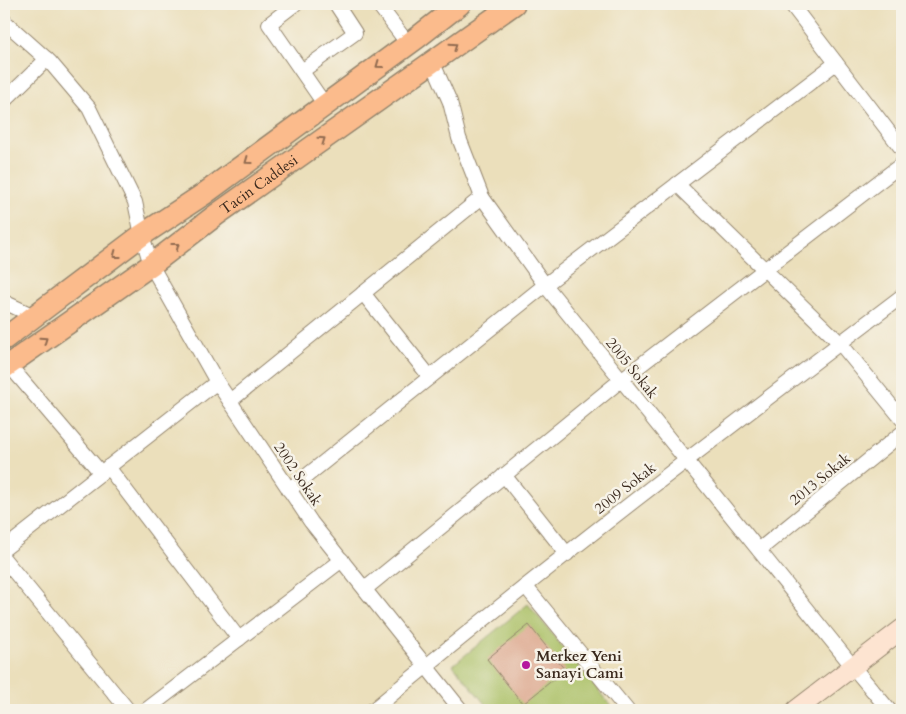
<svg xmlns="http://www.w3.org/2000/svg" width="906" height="714" font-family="Cardo,serif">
	<rect width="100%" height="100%" fill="#f7f3e8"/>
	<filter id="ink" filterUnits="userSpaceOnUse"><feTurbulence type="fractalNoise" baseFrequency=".02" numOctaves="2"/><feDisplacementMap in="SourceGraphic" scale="10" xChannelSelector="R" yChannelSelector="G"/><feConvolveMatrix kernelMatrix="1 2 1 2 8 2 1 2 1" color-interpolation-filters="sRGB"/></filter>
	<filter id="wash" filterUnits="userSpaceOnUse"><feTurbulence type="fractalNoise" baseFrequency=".0096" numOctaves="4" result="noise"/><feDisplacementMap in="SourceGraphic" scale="20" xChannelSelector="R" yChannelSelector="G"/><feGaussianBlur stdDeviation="1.12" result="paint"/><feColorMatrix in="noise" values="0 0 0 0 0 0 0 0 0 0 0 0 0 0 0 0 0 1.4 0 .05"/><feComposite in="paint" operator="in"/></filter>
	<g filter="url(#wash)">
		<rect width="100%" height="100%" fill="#ebdfbb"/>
		<path fill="#a9bf64" stroke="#727441" d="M528 604 614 710H490L453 665Z"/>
		<g id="blocks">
			<path fill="#dca58b" d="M529 625 565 670 523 704 487 659Z"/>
		</g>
	</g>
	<g filter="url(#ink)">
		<use href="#blocks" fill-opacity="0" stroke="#93846c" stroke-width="1"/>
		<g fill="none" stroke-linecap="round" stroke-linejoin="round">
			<defs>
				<g id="street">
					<path d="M295 4 269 24 325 105"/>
					<path d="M378 4 408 44"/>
					<path d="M791 4 902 149"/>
					<path d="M4 21 50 62 89 108 135 202 142 235 151 265 217 382 311 522 461 710"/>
					<path d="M432 61 450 102 459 138 482 197 545 285 853 667 889 710"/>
					<path d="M302 71 355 33 336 4"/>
					<path d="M4 101 47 59"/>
					<path d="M677 184 840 343 902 419"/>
					<path d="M363 293 430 377"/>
					<path d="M4 302 34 316"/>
					<path d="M9 365 101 473"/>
					<path d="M230 401 482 197"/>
					<path d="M108 467 239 639"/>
					<path d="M504 475 567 554"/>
					<path d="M289 490 545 285 836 63"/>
					<path d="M4 549 217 382"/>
					<path d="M759 550 902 433"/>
					<path d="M4 559 128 710"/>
					<path d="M526 587 627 710"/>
					<path d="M365 589 621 380 902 164"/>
					<path d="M146 710 342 560"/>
					<path d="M373 710C545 567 724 431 902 296"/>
				</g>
				<path id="secondary" d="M796 710 902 629"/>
				<g id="primary">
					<path d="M4 339 142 235 204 194 418 37 460 4"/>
					<path id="s1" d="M4 368 151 265 216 215 514 4"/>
				</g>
			</defs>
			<use href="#street" stroke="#93846c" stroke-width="16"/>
			<use href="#secondary" stroke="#93846c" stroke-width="21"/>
			<use href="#primary" stroke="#93846c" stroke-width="24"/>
			<use href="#street" stroke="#fff" stroke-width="14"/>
			<use href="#secondary" stroke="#fde4d1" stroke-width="19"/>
			<use href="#primary" stroke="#fbbb8c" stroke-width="21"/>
		</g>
		<defs><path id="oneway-chevron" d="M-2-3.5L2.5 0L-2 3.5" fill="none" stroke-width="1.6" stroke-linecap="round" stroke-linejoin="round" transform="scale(1.25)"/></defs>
		<g stroke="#916b50">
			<use href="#oneway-chevron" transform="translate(454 46) rotate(-35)"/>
			<use href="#oneway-chevron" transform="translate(379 65) rotate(144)"/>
			<use href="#oneway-chevron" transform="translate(322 140) rotate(-35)"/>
			<use href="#oneway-chevron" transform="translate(248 161) rotate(144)"/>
			<use href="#oneway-chevron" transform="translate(176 246) rotate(-37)"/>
			<use href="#oneway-chevron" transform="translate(116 255) rotate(143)"/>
			<use href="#oneway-chevron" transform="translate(44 340) rotate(-35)"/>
		</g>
	</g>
	<circle fill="#b5179e" stroke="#f7f3e8" stroke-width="2" cx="526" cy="665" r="5"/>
	<g text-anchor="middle" stroke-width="5" stroke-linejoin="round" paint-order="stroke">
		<g font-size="15" fill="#3b2a1e" stroke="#f7f3e8">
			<text dy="5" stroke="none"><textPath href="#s1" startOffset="314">Tacin Caddesi</textPath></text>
			<text transform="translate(632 368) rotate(51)" y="5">2005 Sokak</text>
			<text transform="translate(298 474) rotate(56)" y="5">2002 Sokak</text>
			<text transform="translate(820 479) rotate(-39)" y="5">2013 Sokak</text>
			<text transform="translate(625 488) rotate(-38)" y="5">2009 Sokak</text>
		</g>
		<g font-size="15" font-weight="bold" fill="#3b2a1e" stroke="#f7f3e8" text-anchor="start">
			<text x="536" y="661">Merkez Yeni<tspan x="536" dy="17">Sanayi Cami</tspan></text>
		</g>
	</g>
	<rect width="906" height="714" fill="none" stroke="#f7f3e8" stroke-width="20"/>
</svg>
